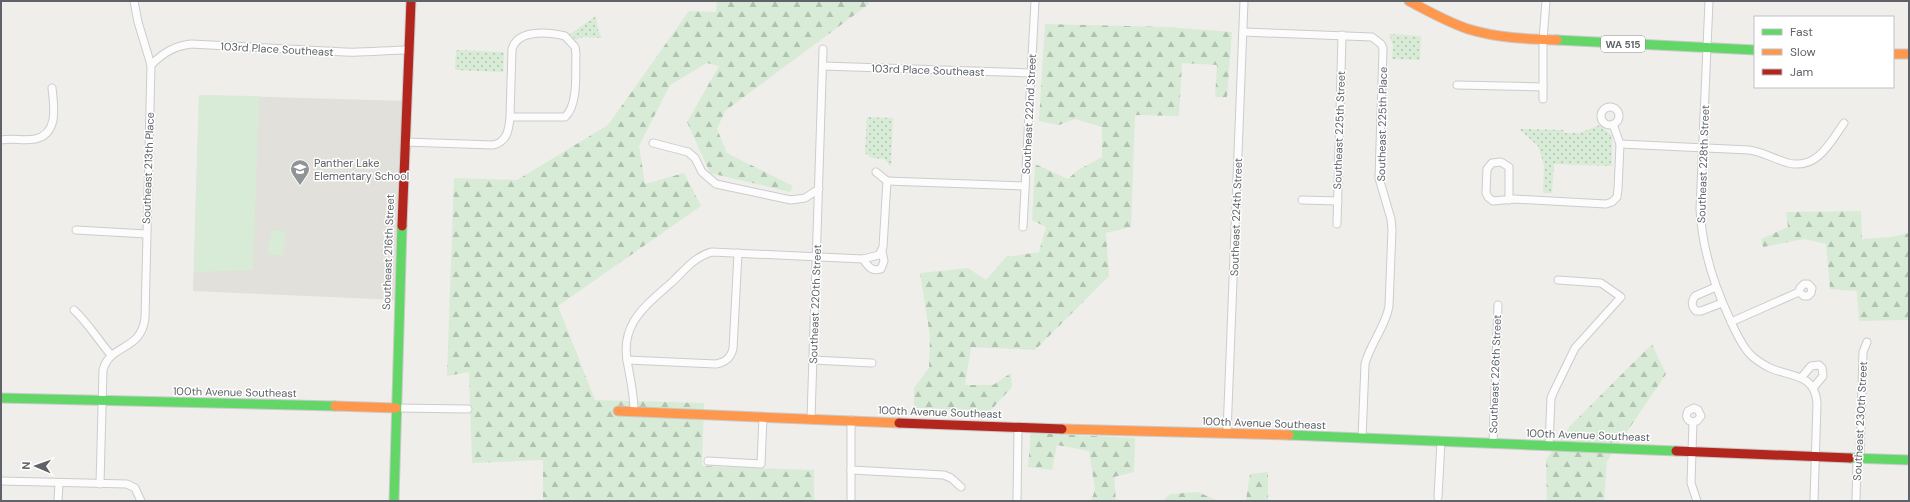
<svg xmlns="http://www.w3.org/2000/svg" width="1910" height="502" font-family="'DM Sans',sans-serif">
	<defs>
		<pattern id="forest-firs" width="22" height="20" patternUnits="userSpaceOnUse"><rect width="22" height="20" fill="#d8ebd6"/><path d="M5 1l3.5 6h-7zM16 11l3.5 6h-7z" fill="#b2c2b1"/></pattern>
		<pattern id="park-dots" width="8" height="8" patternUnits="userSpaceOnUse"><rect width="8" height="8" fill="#d8ebd6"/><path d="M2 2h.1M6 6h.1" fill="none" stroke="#b2c2b1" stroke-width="1.8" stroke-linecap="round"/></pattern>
	</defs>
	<rect width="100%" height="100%" fill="#efeeea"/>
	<path fill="#e2e0da" d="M199 95 406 101 399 300 193 291Z"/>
	<g fill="#d8ebd6">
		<path d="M199 95 259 96 253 270 194 272Z"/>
		<path d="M271 230 286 232 283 256 268 254Z"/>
	</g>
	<g fill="url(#forest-firs)">
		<path d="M717 1H869V4L725 111 717 129 727 153 793 186 790 192 710 173 687 122 719 66 707 63 670 85 639 146 645 184 684 173 701 206 558 306 595 400 704 403 702 466 814 470V501H543V460L472 463 469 372 447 376 454 178 517 180 608 125 689 11 716 12Z"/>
		<path d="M1045 24 1167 27 1232 32 1227 97H1215L1217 65 1182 63 1179 116 1135 115 1131 227 1106 233 1109 276 1035 350 971 347 965 385H993L1011 373 1012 387 990 411 914 408V388L929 368 930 336 920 273 968 268 986 280 1006 257 1039 252 1046 227 1032 220 1035 164 1068 179 1078 170 1102 157V127L1075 119 1059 125 1039 121Z"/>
		<path d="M1861 211 1862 239 1891 237 1909 233V320L1859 321 1857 291 1830 289 1826 244 1804 239 1763 247 1761 239 1788 227 1786 212Z"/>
		<path d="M1652 344 1666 374 1607 461 1604 501H1547L1546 460 1571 425Z"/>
		<path d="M1031 433 1135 438 1134 472 1114 477 1116 501H1091L1095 490 1089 451 1057 445 1052 470 1028 467Z"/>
		<path d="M1268 472V501H1235L1246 500 1250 474Z"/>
		<path d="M1198 492 1218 501H1163L1170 494Z"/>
	</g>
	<g fill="url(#park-dots)">
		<path d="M596 16 598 30 602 38 583 37 576 40 570 34Z"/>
		<path d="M1389 34 1421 36 1420 60 1392 59 1393 46Z"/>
		<path d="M456 50 504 52 503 72 455 70Z"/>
		<path d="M867 117 893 118 891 167 885 159 872 158 865 153Z"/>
		<path d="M1600 125 1612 136V166L1554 164 1552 193H1543L1544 165 1538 146 1519 129 1564 130V133H1579Z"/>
	</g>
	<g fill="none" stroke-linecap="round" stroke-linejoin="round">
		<defs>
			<g id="street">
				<path d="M1709 1 1700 209C1702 247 1713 283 1729 317 1734 329 1740 342 1748 352 1754 359 1762 364 1770 368 1790 377 1815 373 1817 403L1814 501"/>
				<path d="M1243 32 1372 37 1381 44 1383 48 1379 178 1391 219 1392 229 1389 306C1386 326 1370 344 1365 364L1362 439"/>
				<path d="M151 65C163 53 174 46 191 44L345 52C367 53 387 50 409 50"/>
				<path d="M823 66 1032 73"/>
				<path d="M1457 85 1543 87"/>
				<path d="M1543 99V40L1546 1"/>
				<circle cx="1610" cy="116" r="9"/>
				<path d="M1 140C12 138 24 141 35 139 59 134 54 106 52 88"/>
				<path d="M405 142 493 145C507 142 509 130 510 117H565C579 104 575 71 576 54L575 47 565 36C548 32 518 29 512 49L510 117"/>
				<path d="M653 143 688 152 695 158 702 172 716 184 791 200 805 198 819 189"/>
				<path d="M1620 144 1749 150C1763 152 1774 159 1788 163 1817 170 1830 143 1844 123"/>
				<path d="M887 181 1025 186"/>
				<path d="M1302 200 1338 201"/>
				<path d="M1509 200V167L1501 162 1492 163 1487 169 1486 193 1488 197 1493 201 1514 199 1606 204 1612 202 1617 197 1618 189 1620 144 1613 124"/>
				<path d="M1337 224 1342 35"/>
				<path d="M1023 227 1035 1"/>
				<path d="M76 230 146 234"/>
				<path d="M863 259C868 266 871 272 881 269L884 261 882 251"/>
				<path d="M1716 287 1695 296C1691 302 1691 306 1696 311H1701L1722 303"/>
				<path d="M74 310C89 324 98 340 111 355"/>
				<path d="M1731 322 1799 292 1804 296H1808L1811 293 1812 288 1808 284H1804L1800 288 1799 292"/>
				<path d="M627 360 716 364C725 362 730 359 733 349L738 253"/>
				<path d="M813 360 872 363"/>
				<path d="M1801 378 1811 366 1819 365 1822 368 1823 376 1813 388"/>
				<path d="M396 408 468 409"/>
				<path d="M634 411C634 395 631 382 628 366 619 325 643 308 671 283 683 272 695 256 712 252L863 259 879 255 883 247 887 181 876 172"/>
				<path d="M811 418 823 49"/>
				<path d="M1693 422 1697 421 1701 416 1698 410 1694 408 1688 411C1685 416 1687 421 1693 422L1691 483 1697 501"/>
				<path d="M1227 433 1244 1"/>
				<path d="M1493 443 1498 305"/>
				<path d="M1549 445 1551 398 1554 391 1575 348 1621 297 1601 283 1558 280"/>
				<path d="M708 461 761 464 763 417"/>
				<path d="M851 470 944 475 951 478 961 487"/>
				<path d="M1 481 127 484 135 488 141 501"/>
				<path d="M100 484 103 370C110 343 141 352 145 318L151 65 138 22 134 1"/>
				<path d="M1438 497 1441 441"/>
				<path d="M58 501 59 483"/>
				<path d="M851 501V420"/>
				<path d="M1017 501 1018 428"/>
				<path d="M1856 501 1857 458 1860 455 1863 352 1867 342"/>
			</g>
			<g id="fast">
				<path d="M1557 40 1755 50"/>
				<path d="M1 398 335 406"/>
				<path d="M1289 435 1676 451"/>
				<path d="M1850 458 1909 460"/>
				<path d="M394 501 402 226"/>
			</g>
			<g id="slow">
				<path d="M1409 1C1428 11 1447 22 1468 29 1497 38 1527 39 1557 40"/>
				<path d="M1893 54H1909"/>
				<path d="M335 406 396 408"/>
				<path d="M618 411 899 423"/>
				<path d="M1062 429 1289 435"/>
			</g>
			<g id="jam">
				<path d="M402 226 411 1"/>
				<path d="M899 423 1062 429"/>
				<path d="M1676 451 1850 458"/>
			</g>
		</defs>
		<use href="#street" stroke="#cbcccc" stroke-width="9"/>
		<use href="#fast" stroke="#cacacb" stroke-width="11"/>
		<use href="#slow" stroke="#cacacb" stroke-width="11"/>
		<use href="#jam" stroke="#cacacb" stroke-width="11"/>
		<use href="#street" stroke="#fdfcfc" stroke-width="7"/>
		<use href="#fast" stroke="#63d668" stroke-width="9"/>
		<use href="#slow" stroke="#ff974d" stroke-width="9"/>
		<use href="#jam" stroke="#b3261e" stroke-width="9"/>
	</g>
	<defs>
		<symbol id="school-pin" viewBox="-11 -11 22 30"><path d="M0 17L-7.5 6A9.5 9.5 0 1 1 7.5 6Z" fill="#919496" stroke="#fff"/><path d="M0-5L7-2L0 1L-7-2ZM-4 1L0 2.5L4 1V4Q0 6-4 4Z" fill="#fff"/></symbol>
	</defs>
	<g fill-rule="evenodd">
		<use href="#school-pin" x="289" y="158" width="22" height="30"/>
	</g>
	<g text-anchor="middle" stroke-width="3" stroke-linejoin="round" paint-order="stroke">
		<rect fill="#fff" stroke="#8f9295" stroke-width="1" x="1601" y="36" width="44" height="16" rx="3"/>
		<g font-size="10" font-weight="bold" fill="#5f6368">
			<text x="1623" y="48">WA 515</text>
		</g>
		<g font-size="11" fill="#5f6368" stroke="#fff">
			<text transform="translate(277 49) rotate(3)" y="4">103rd Place Southeast</text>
			<text transform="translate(928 70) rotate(2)" y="4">103rd Place Southeast</text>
			<text transform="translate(1029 114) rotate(-87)" y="4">Southeast 222nd Street</text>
			<text transform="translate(1382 124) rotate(-89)" y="4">Southeast 225th Place</text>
			<text transform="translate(1339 130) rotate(-88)" y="4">Southeast 225th Street</text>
			<text transform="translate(1703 164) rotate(-88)" y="4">Southeast 228th Street</text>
			<text transform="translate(148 168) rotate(-88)" y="4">Southeast 213th Place</text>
			<text transform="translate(1236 217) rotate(-88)" y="4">Southeast 224th Street</text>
			<text transform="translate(388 252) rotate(-88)" y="4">Southeast 216th Street</text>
			<text transform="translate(815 304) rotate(-88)" y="4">Southeast 220th Street</text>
			<text transform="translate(1495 374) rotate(-88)" y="4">Southeast 226th Street</text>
			<text transform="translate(235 392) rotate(1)" y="4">100th Avenue Southeast</text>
			<text transform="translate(940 412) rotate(2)" y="4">100th Avenue Southeast</text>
			<text transform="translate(1860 421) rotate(-87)" y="4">Southeast 230th Street</text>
			<text transform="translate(1264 423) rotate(2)" y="4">100th Avenue Southeast</text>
			<text transform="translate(1588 435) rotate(2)" y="4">100th Avenue Southeast</text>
		</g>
		<g font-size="11" fill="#5f6368" stroke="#fff" text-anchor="start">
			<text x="314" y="167">Panther Lake<tspan x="314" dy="13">Elementary School</tspan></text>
		</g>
	</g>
	<rect width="1910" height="502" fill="none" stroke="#5f6368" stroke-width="4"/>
	<rect x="1754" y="16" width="140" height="72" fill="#ffffff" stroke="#bfc1c3"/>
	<rect x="1762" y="29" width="20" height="6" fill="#63d668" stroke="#bfc1c3"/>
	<text x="1790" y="36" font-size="12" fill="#5f6368">Fast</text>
	<rect x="1762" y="49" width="20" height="6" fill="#ff974d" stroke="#bfc1c3"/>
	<text x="1790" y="56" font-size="12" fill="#5f6368">Slow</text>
	<rect x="1762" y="69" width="20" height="6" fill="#b3261e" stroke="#bfc1c3"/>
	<text x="1790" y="76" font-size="12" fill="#5f6368">Jam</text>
	<g transform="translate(36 466) rotate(272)" stroke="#ffffff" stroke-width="3" paint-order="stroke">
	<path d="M0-3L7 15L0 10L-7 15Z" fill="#5f6368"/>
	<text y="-6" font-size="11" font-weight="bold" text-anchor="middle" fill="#5f6368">N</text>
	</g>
</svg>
